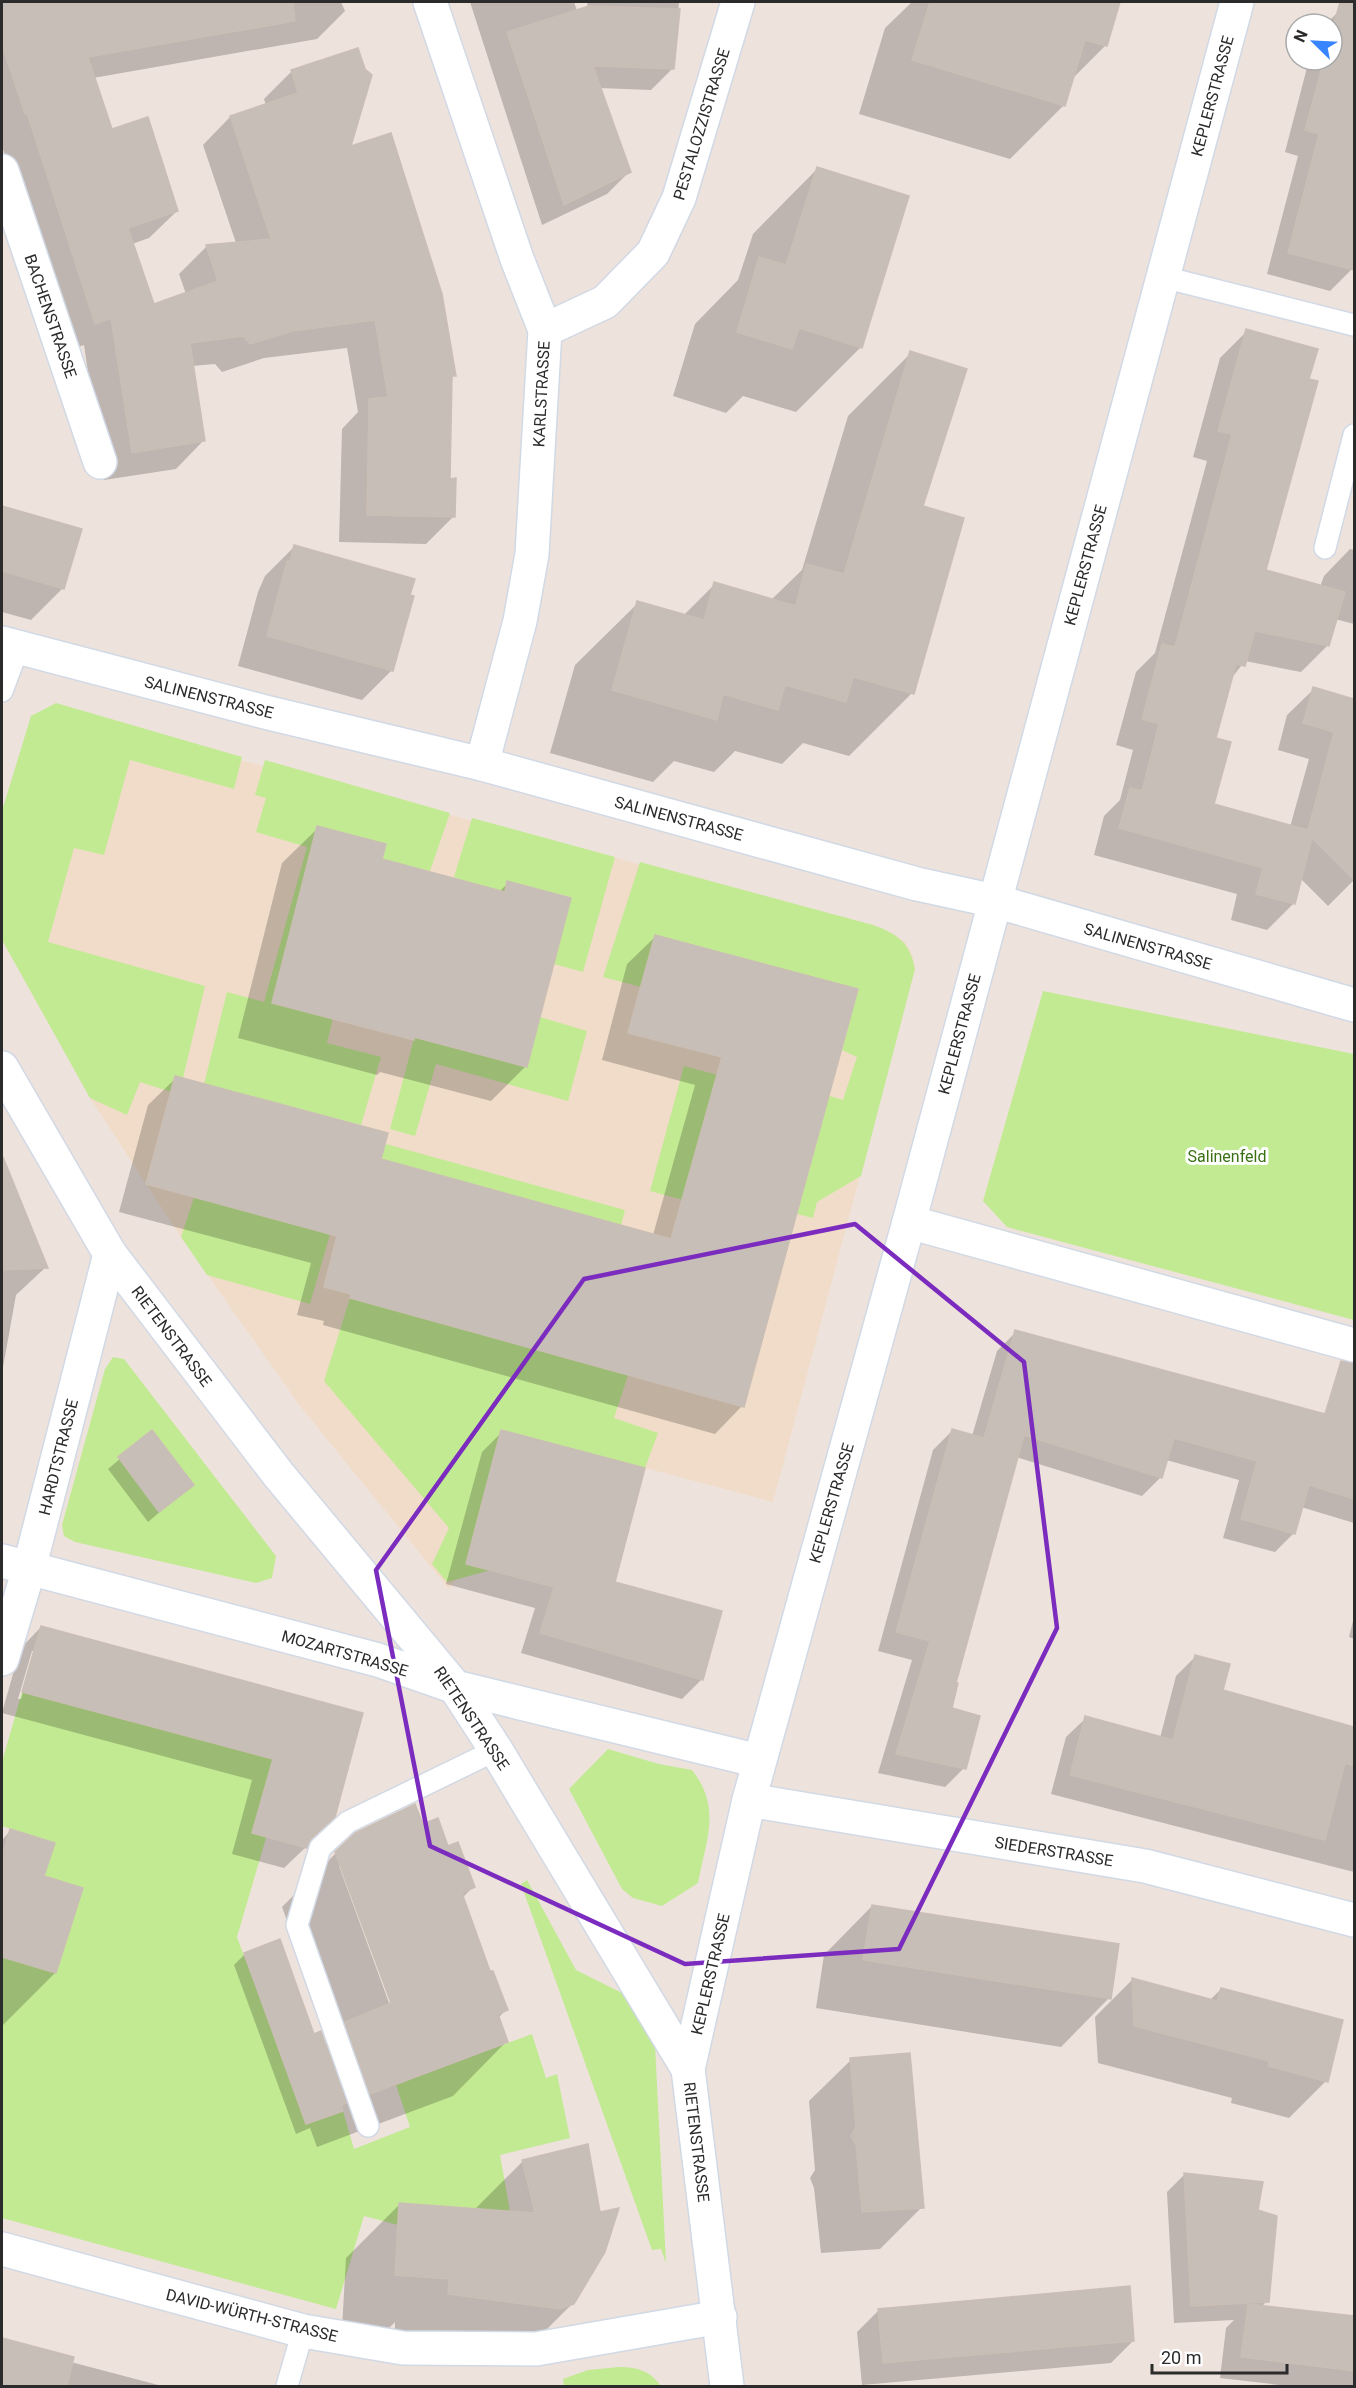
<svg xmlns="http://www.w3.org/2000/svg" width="1356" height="2388" font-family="Roboto,sans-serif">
	<rect width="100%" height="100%" fill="#eee2dc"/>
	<path fill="#f1dcc9" d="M55 712 873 925 892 933 905 942 912 954 915 969 773 1502 502 1430 466 1564 449 1589 300 1406 181 1237 90 1098 2 938Z"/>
	<g fill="#c2ea93">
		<path d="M56 703 242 757 234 789 130 760 104 855 74 848 48 942 205 986 183 1078 176 1076 171 1092 140 1082 127 1115 90 1098 2 940V811L31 716Z"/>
		<path d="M265 760 450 813 430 871 422 869 421 872 382 862 386 844 318 827 333 1018 327 1043 381 1057 361 1125 204 1084 227 992 264 1002 307 847 256 832 266 798 255 795Z"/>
		<path d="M472 818 615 857 583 972 554 964 570 897 508 882 504 893 457 881 458 878 454 877Z"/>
		<path d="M640 862 873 925C897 934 910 942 915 969L861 1176 817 1202 813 1218 797 1214 816 1145 706 1116 683 1200 650 1191 684 1066 823 1103 826 1095 843 1100 857 1057 842 1050 858 989 655 935 641 987 603 977Z"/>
		<path d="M1043 991 1354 1054V1320L1007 1227 983 1201Z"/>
		<path d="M540 1017 587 1031 568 1101 436 1064 415 1136 390 1129 416 1031 527 1066Z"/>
		<path d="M386 1144 625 1210 621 1225 381 1159Z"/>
		<path d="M194 1197 330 1234 310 1304 207 1275 181 1237Z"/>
		<path d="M350 1298 628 1375 614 1418 658 1433 645 1468 501 1430 466 1563 491 1570 447 1582 432 1564 449 1528 324 1381Z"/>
		<path d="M113 1357 124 1359 276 1556 272 1578 256 1583 75 1542 64 1536 62 1525 105 1369Z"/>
		<path d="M150 1656 184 1664 166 1729 276 1690 307 1698 237 1937 306 2123 343 2111 354 2149 410 2127 396 2085 532 2034 546 2078 557 2074 570 2138 500 2155 510 2211 399 2203 398 2225 364 2216 336 2309 2 2218V1957L56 1973 83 1888 44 1876 54 1843 2 1826V1762L22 1692 132 1722Z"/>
		<path d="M608 1749 659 1764 692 1770C722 1808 706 1840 698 1883L662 1906 633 1898 622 1889 569 1789Z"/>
		<path d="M527 1880 576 1970 624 1994 655 2045 666 2263 661 2249 652 2250 521 1884Z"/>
		<path d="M619 2367C638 2367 650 2371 661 2386H564L563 2379 588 2370Z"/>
	</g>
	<g fill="#0003" fill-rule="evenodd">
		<path d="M2 2H341L345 11 317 39 93 78 111 131 177 211 149 238 132 244 153 306 186 294 179 274 207 246 236 243 203 145 230 117 266 105 264 99 292 71 349 148 454 375 450 379 448 480 454 516 426 544 339 542 342 429 358 412 347 348 264 358 222 372 215 364 192 366 203 441 176 469 104 480 84 345 67 351 2 146Z"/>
		<path d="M470 2H574L582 25 588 2H679L673 68 651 90 599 88 629 172 607 194 542 225Z"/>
		<path d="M912 2H1118L1105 46 1071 80 1063 106 1010 159 859 114 885 28Z"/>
		<path d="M1338 12 1354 16V259L1352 269 1330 291 1267 274 1298 156 1285 152 1309 60H1332V24H1326Z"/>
		<path d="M817 169 861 347 796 412 743 396 726 413 673 396 695 324 738 280 753 234Z"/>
		<path d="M1247 331 1308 380 1264 571 1320 587 1324 576 1350 549 1354 550V624L1335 619 1328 645 1301 672 1245 661 1230 680 1214 739 1212 805 1290 827 1309 759 1278 750 1287 715 1314 689 1354 700V880L1328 906 1300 878 1294 903 1267 930 1231 920 1237 894 1094 855 1104 816 1120 800 1133 750 1116 745 1136 672 1155 653 1207 461 1193 457 1220 358Z"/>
		<path d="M911 353 912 693 849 756 803 743 782 764 735 751 714 772 674 761 653 782 550 753 575 665 638 603 683 616 715 584 771 600 802 570 848 416Z"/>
		<path d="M4 508 63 588 31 620 2 612V511Z"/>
		<path d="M295 546 392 670 362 700 238 666 258 592 265 576Z"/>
		<path d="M318 828 381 860 499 892 508 883 526 1066 491 1101 380 1072 377 1075 238 1038 282 863Z"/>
		<path d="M655 937 857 990 742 1406 715 1434 323 1325 324 1321 297 1315 311 1263 119 1212 148 1105 176 1078 380 1160 653 1235 695 1085 602 1060 627 964Z"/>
		<path d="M14 1189 46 1267 16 1295 2 1373V1196Z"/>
		<path d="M1016 1332 1322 1415 1328 1410 1354 1418V1523L1301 1507 1294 1533 1275 1552 1223 1538 1239 1480 1166 1460 1161 1477 1142 1496 1016 1457 954 1684 950 1709 964 1768 945 1787 878 1773 912 1660 878 1651 933 1450 952 1431 972 1436 997 1351Z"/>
		<path d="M152 1432 192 1485 148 1522 108 1469Z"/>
		<path d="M502 1432 613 1583 702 1679 682 1699 521 1653 535 1608 446 1584 482 1452Z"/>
		<path d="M1354 1617V1639L1349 1637Z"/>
		<path d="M41 1627 361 1714 306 1847 284 1868 232 1854 252 1780 2 1713 20 1649ZM32 1651H35L21 1699H18Z"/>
		<path d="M1196 1656 1221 1691 1354 1728V1872L1051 1794 1066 1737 1086 1718 1160 1738 1176 1676Z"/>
		<path d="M422 1826 447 1848 473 1887 462 1898 489 1973 506 2010 498 2018 506 2042 453 2096 317 2147 310 2128 296 2134 234 1965 245 1954 313 2036 324 2044 331 2038 282 1907 336 1853ZM339 1866H342L395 2010 392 2011Z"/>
		<path d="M11 1830 42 1877 55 1973 2 2026V1840Z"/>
		<path d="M872 1906 1109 1998 1061 2047 816 2008 824 1955Z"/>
		<path d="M1132 1980 1210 2000 1221 1989 1326 2081 1289 2118 1231 2103 1232 2098 1098 2063 1095 2017Z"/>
		<path d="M851 2060 922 2207 880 2249 821 2253 814 2188 810 2178 815 2170 809 2101Z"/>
		<path d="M523 2161 573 2303 519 2357 395 2348V2322L385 2332 342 2328 346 2258 400 2204 474 2210Z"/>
		<path d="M1184 2175 1257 2211 1267 2301 1261 2307 1354 2322V2386H1288L1220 2378 1226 2328 1234 2320 1174 2323 1167 2192Z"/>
		<path d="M879 2310 1133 2341 1111 2363 862 2385 857 2332Z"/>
		<path d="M2 2340 72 2358 71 2362 162 2386H2Z"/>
	</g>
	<g fill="#c6beb7" stroke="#cabeb5" stroke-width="1.5">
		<path d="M2 2H293L295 21 88 57 112 129 148 117 178 211 128 228 154 304 218 281 206 245 271 239 230 116 298 93 291 70 358 48 365 69 372 75 351 146 391 133 442 294 456 376H452L450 479 456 478 455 517 367 515 369 399 388 397 375 320 293 331 250 344 243 336 190 343 205 441 132 453 111 318 95 324 27 113 25 114 2 45Z"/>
		<path d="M930 2H1120L1107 46 1085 40 1065 106 912 60Z"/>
		<path d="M1340 2H1354V270L1288 253 1319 134 1305 130 1324 60H1332V31Z"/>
		<path d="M589 6 680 9 674 69 593 66 631 172 564 205 507 32Z"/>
		<path d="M817 167 909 196 862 348 799 328 792 349 737 332 759 257 786 265Z"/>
		<path d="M1246 329 1318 349 1309 379 1318 381 1266 570 1345 592 1329 646 1255 631 1245 666 1236 664 1216 738 1231 742 1214 804 1308 830 1334 732 1303 723 1313 687 1354 699V880L1312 838 1295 904 1256 894 1263 868 1119 828 1130 788 1142 791 1159 724 1142 719 1162 644 1175 647 1232 434 1218 431Z"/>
		<path d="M910 351 967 369 923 506 964 518 914 694 853 677 846 702 785 685 778 710 723 694 717 720 612 690 637 601 704 620 714 582 796 606 806 564 844 574Z"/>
		<path d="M2 506 82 529 64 589 2 571Z"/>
		<path d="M294 545 415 579 410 595 414 596 393 671 267 636 287 561 290 562Z"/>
		<path d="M317 826 386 844 382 859 505 892 507 881 571 898 527 1067 414 1037V1040L272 1003Z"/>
		<path d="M655 935 858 989 744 1407 350 1298 351 1294 324 1287 337 1236 146 1184 175 1076 388 1133 381 1159 671 1239 722 1057 628 1033Z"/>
		<path d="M2 1157H3L48 1268 2 1270Z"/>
		<path d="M1015 1330 1325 1414 1341 1361 1354 1363V1499L1309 1485 1295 1534 1241 1519 1257 1461 1174 1438 1162 1478 1024 1435 956 1683H958L952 1708 980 1716 966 1769 896 1754 930 1641 896 1632 952 1429 984 1438Z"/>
		<path d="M152 1430 194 1485 159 1512 118 1457Z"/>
		<path d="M501 1430 645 1468 615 1582 722 1611 703 1680 540 1633 554 1587 466 1564Z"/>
		<path d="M41 1626 363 1713 335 1817 311 1839 307 1848 252 1833 273 1759 22 1692Z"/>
		<path d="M1195 1655 1230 1664 1223 1690 1354 1727V1766L1345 1763 1325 1840 1070 1775 1085 1716 1173 1740Z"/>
		<path d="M415 1804 423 1824 438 1818 448 1846 458 1842 475 1887 462 1893 490 1971H493L508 2010 498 2014 508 2042 370 2094 345 2022 391 2003 335 1852 355 1833Z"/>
		<path d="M10 1829 55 1843 44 1876 83 1888 56 1973 2 1957V1857Z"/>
		<path d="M872 1905 1119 1944 1111 1999 863 1960Z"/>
		<path d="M280 1939 314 2034 321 2031 346 2103 341 2105 343 2111 306 2124 244 1953Z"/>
		<path d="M1132 1978 1217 2001 1221 1988 1343 2020 1328 2082 1268 2066 1269 2061 1134 2026Z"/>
		<path d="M910 2053 924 2208 862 2212 856 2145 851 2136 856 2127 850 2058Z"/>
		<path d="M588 2144 600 2212 619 2208 605 2252 574 2304 560 2309 448 2294 449 2279 395 2275 399 2203 535 2213 522 2160Z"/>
		<path d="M1184 2173 1263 2182 1258 2210 1277 2216 1269 2302 1191 2306Z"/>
		<path d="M1130 2286 1134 2341 883 2363 878 2309Z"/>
		<path d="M1248 2304 1354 2316V2371L1241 2357Z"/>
		<path d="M2 2338 74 2357 67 2386H2Z"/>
	</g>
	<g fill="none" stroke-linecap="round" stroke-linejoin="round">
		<defs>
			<g id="lane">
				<path d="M1163 277 1354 325"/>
				<path d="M1325 548 1354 435"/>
				<path d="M2 691 18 648"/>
				<path d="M368 2126 297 1925 320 1848 348 1822 496 1750"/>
				<path d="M287 2386 303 2331"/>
			</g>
			<g id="street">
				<path d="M430 2 517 259 545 330 532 554 520 621 482 764"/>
				<path d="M2 171 100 462"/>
				<path d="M545 330 605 302 653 253 679 198 738 2"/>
				<path d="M2 1068 110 1254 278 1474 455 1687 496 1750 688 2069 727 2386"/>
				<path d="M909 1222 1354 1345"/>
				<path d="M2 1561 378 1660 455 1687 759 1761"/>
				<path d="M2 1659 29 1569 110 1254"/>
				<path d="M749 1800 1145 1866 1354 1920"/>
				<path d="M688 2069 749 1800 909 1222 1237 2"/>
				<path d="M2 2249 303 2331 403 2348 536 2349 720 2317"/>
			</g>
			<path id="secondary" d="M2 643 269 713 482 764 917 884 995 901 1354 1005"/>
		</defs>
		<use href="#lane" stroke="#d1d9e5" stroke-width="24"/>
		<use href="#street" stroke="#d1d9e5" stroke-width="36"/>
		<use href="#secondary" stroke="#d1d9e5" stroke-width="36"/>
		<use href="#lane" stroke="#fff" stroke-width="21"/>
		<use href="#street" stroke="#fff" stroke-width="33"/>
		<use href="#secondary" stroke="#fff" stroke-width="33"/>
	</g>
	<path fill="none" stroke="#7b2cbf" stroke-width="4.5" stroke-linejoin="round" d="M855 1224 1024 1362 1057 1628 899 1949 685 1964 430 1846 376 1570 584 1279Z"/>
	<g text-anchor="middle" stroke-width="6" stroke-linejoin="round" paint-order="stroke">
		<g font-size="16" fill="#2b2b2b" stroke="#fff">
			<text transform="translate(1212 96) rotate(-75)" y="6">KEPLERSTRASSE</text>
			<text transform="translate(701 124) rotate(-73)" y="6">PESTALOZZISTRASSE</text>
			<text transform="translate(51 316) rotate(71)" y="6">BACHENSTRASSE</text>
			<text transform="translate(541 394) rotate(-87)" y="6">KARLSTRASSE</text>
			<text transform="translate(1085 565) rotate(-75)" y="6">KEPLERSTRASSE</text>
			<text transform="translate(209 697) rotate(14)" y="6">SALINENSTRASSE</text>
			<text transform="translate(679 818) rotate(15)" y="6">SALINENSTRASSE</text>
			<text transform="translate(1148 946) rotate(16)" y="6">SALINENSTRASSE</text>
			<text transform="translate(959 1034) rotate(-75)" y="6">KEPLERSTRASSE</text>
			<text transform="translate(172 1336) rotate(53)" y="6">RIETENSTRASSE</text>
			<text transform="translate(58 1457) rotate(-76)" y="6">HARDTSTRASSE</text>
			<text transform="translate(831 1503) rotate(-74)" y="6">KEPLERSTRASSE</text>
			<text transform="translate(345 1653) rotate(16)" y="6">MOZARTSTRASSE</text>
			<text transform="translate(472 1718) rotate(56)" y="6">RIETENSTRASSE</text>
			<text transform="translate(1054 1851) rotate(9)" y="6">SIEDERSTRASSE</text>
			<text transform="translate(710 1974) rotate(-77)" y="6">KEPLERSTRASSE</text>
			<text transform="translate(697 2142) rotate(83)" y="6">RIETENSTRASSE</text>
			<text transform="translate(252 2315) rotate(14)" y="6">DAVID-WÜRTH-STRASSE</text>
		</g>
		<g font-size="16" fill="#397013" stroke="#fff">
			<text x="1227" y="1162">Salinenfeld</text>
		</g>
	</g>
	<rect width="1356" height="2388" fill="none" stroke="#2b2b2b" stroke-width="6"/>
	<g transform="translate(1314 42) rotate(294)"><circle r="28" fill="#ffffff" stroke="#aaaaaa" stroke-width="1.5"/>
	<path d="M0-4.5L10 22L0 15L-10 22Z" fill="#3885ff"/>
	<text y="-9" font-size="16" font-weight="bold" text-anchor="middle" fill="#2b2b2b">N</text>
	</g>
	<path d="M1152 2364v9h135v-9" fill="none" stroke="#2b2b2b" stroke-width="3"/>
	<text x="1161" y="2364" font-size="18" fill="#2b2b2b" stroke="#ffffff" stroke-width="4.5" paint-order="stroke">20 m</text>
</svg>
